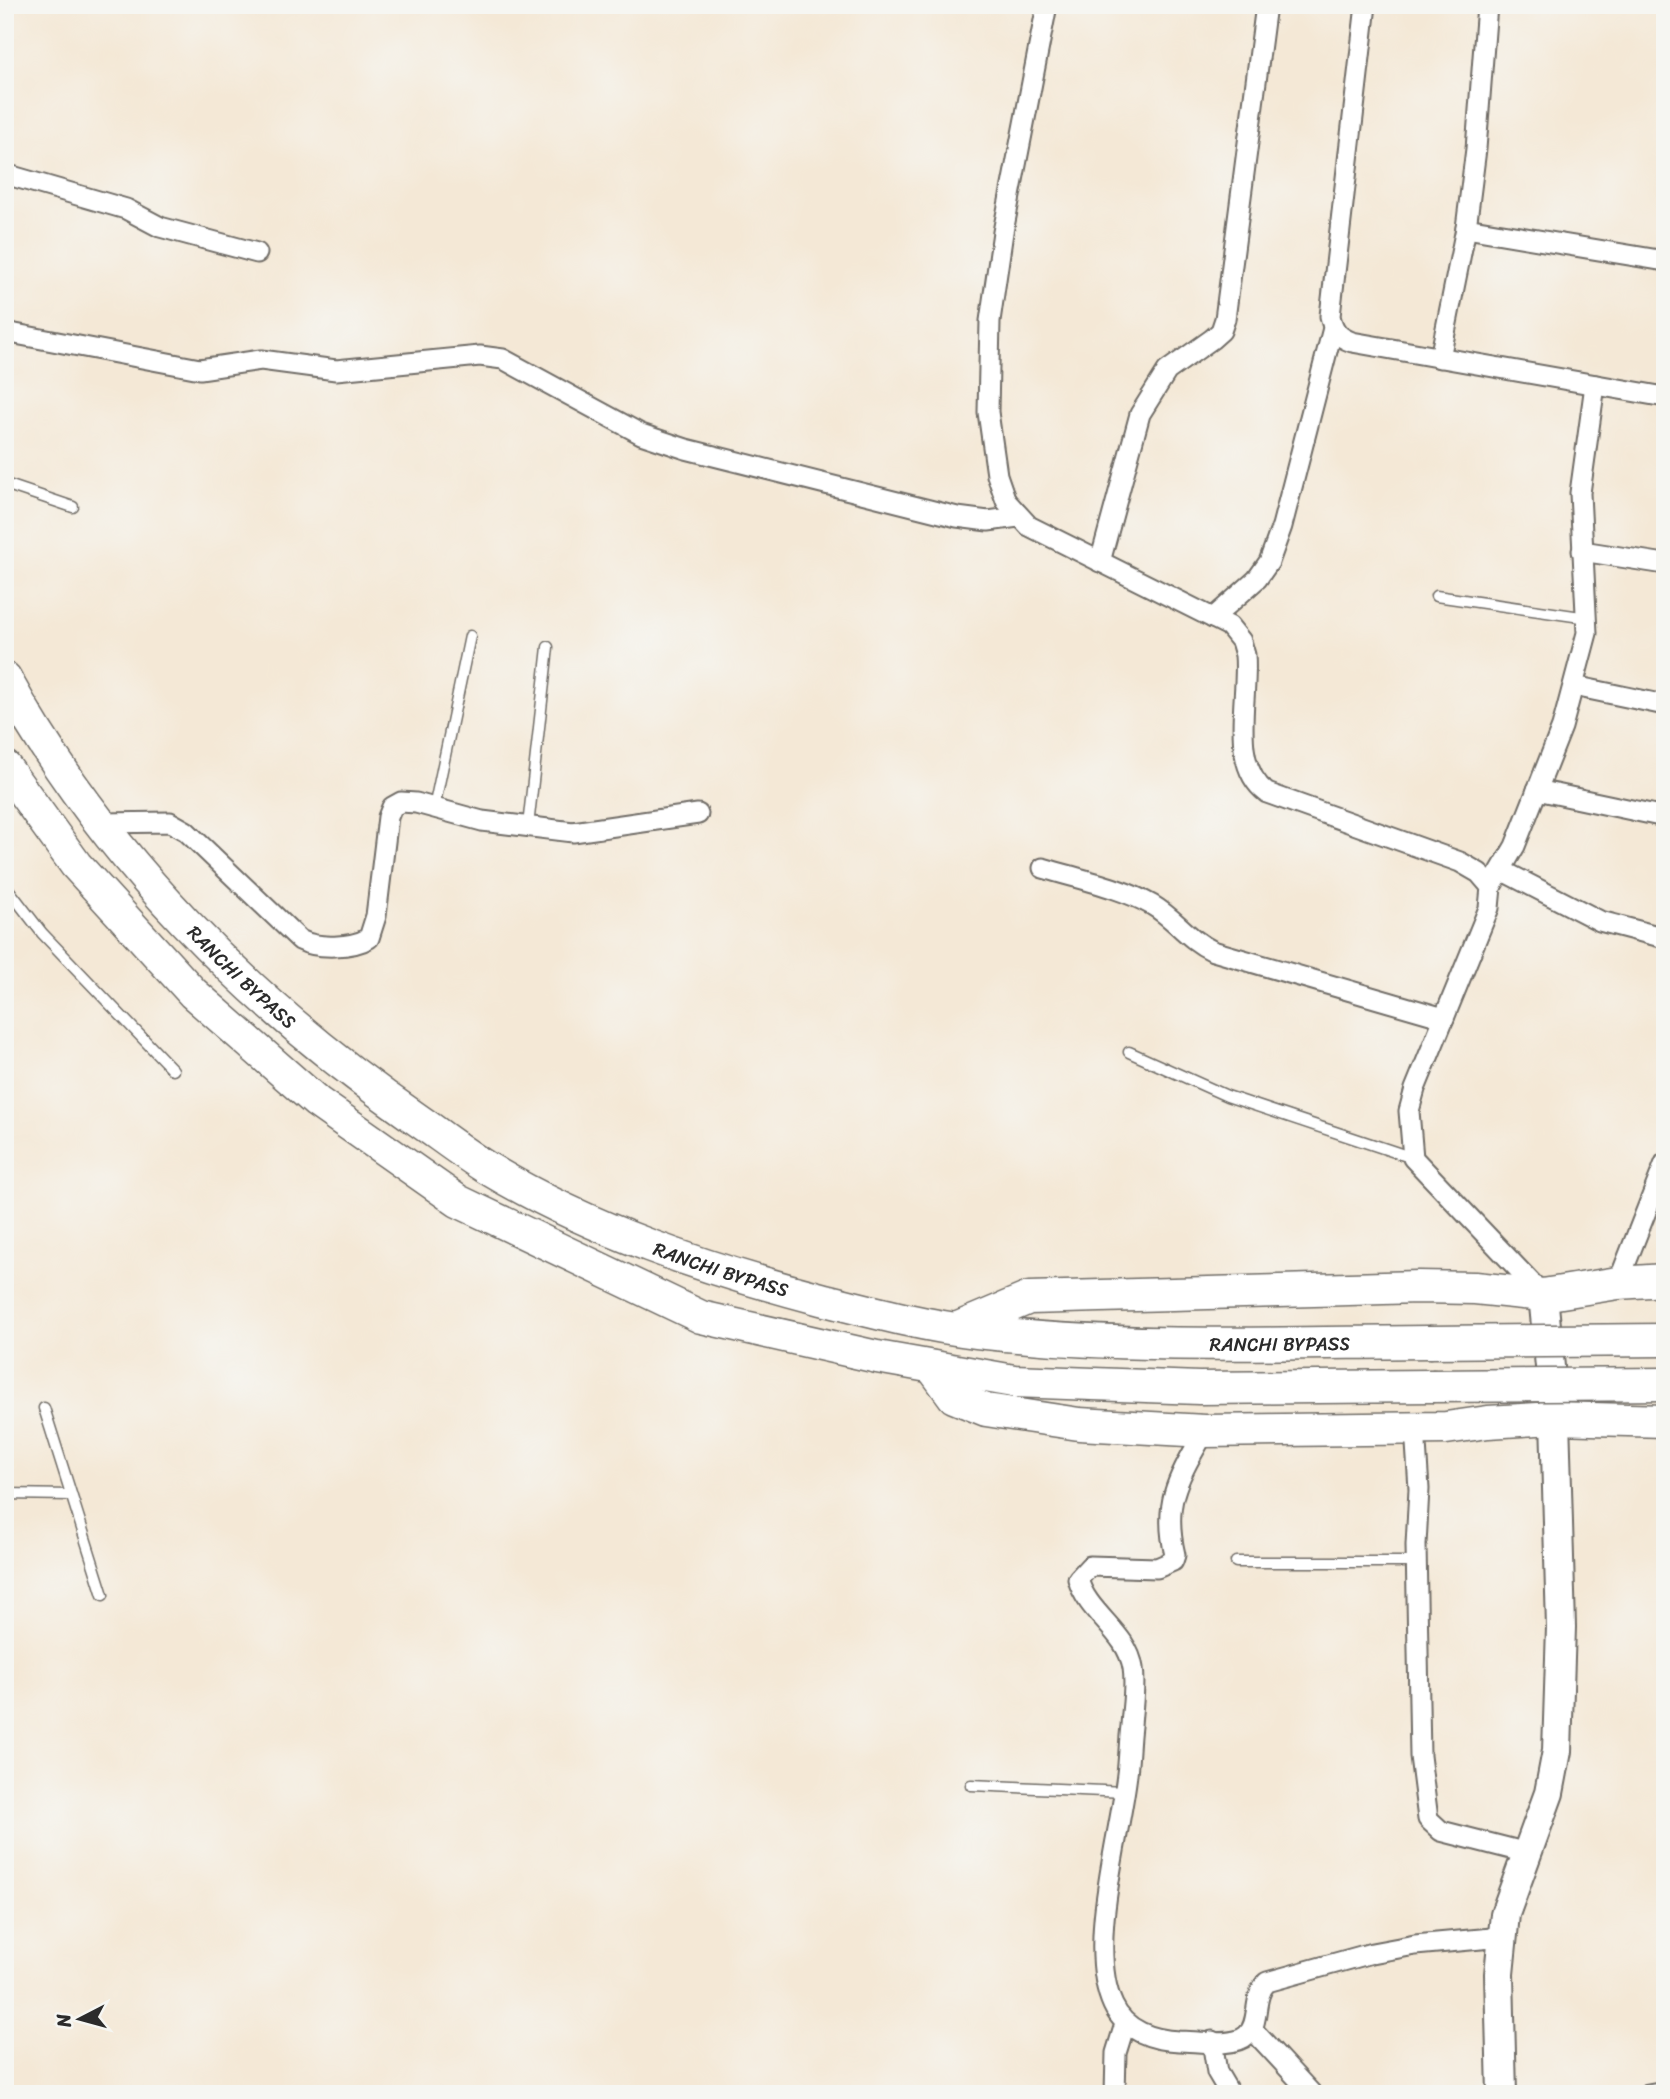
<svg xmlns="http://www.w3.org/2000/svg" width="1670" height="2099" font-family="Sriracha,sans-serif">
	<rect width="100%" height="100%" fill="#f6f6f2"/>
	<filter id="ink" filterUnits="userSpaceOnUse"><feTurbulence type="fractalNoise" baseFrequency=".0143" numOctaves="2"/><feDisplacementMap in="SourceGraphic" scale="14" xChannelSelector="R" yChannelSelector="G"/><feConvolveMatrix kernelMatrix="1 2 1 2 8 2 1 2 1" color-interpolation-filters="sRGB"/></filter>
	<filter id="wash" filterUnits="userSpaceOnUse"><feTurbulence type="fractalNoise" baseFrequency=".00686" numOctaves="4" result="noise"/><feDisplacementMap in="SourceGraphic" scale="28" xChannelSelector="R" yChannelSelector="G"/><feGaussianBlur stdDeviation="1.57" result="paint"/><feColorMatrix in="noise" values="0 0 0 0 0 0 0 0 0 0 0 0 0 0 0 0 0 1.4 0 .05"/><feComposite in="paint" operator="in"/></filter>
	<g filter="url(#wash)">
		<rect width="100%" height="100%" fill="#f4e8d6"/>
	</g>
	<g filter="url(#ink)">
		<g fill="none" stroke-linecap="round" stroke-linejoin="round">
			<defs>
				<g id="lane">
					<path d="M5 484 73 507"/>
					<path d="M1436 596 1588 618"/>
					<path d="M434 808 470 636"/>
					<path d="M528 826 548 647"/>
					<path d="M5 885 42 933 173 1070"/>
					<path d="M1129 1052 1227 1096 1413 1158"/>
					<path d="M44 1408 103 1595"/>
					<path d="M5 1494 71 1495"/>
					<path d="M1236 1562H1417"/>
					<path d="M971 1785 1125 1792"/>
				</g>
				<g id="street">
					<path d="M1047 5 1003 232 990 321 988 412 997 475 1006 501 1029 526 1229 626 1241 641 1245 655C1249 697 1228 764 1267 793L1460 862 1479 873 1491 887 1489 908 1415 1089 1409 1111 1413 1158 1543 1295"/>
					<path d="M1366 5 1330 316C1333 330 1338 337 1352 342L1665 397"/>
					<path d="M5 174 126 209 160 227 257 253"/>
					<path d="M1466 228 1665 261"/>
					<path d="M5 332 200 369 261 360 336 370 480 356 503 359 641 434 686 449 957 517 988 521 1018 517"/>
					<path d="M1440 358 1466 228 1476 149 1487 5"/>
					<path d="M1582 551 1665 564"/>
					<path d="M1100 562 1140 414 1167 371 1212 339 1221 331 1225 319 1266 5"/>
					<path d="M1213 618 1257 579 1269 562 1282 526 1333 328"/>
					<path d="M1574 686 1665 705"/>
					<path d="M1537 790 1665 817"/>
					<path d="M102 823 170 822 186 831 300 940C317 949 352 948 369 938L376 916 388 817 392 807 401 802 416 803 482 821 573 832 698 814"/>
					<path d="M1043 868C1079 879 1120 887 1152 905 1176 919 1186 938 1213 951L1444 1018"/>
					<path d="M1503 871 1600 921 1665 938"/>
					<path d="M1491 887 1515 846 1562 727 1587 633 1580 493 1595 385"/>
					<path d="M1618 1283 1665 1163"/>
					<path d="M1415 1428 1419 1489 1416 1545 1420 1756 1428 1819 1441 1831 1527 1853"/>
					<path d="M1205 1431C1179 1477 1162 1501 1175 1555L1173 1561 1157 1568 1090 1566 1078 1579C1087 1614 1127 1631 1133 1668 1136 1687 1132 1707 1131 1726 1129 1742 1129 1758 1127 1774 1120 1838 1086 1946 1113 2005 1125 2031 1153 2040 1179 2041 1197 2041 1234 2048 1247 2035 1261 2022 1252 1997 1267 1982L1372 1953 1415 1945 1503 1937"/>
					<path d="M1252 2029 1312 2094"/>
					<path d="M1212 2041 1217 2072 1230 2094"/>
					<path d="M1115 2094 1116 2053 1125 2024"/>
					<path d="M1648 2094 1665 2091"/>
				</g>
				<path id="secondary" d="M1502 2094 1499 1974 1505 1914 1549 1793 1557 1751 1561 1627 1555 1418 1543 1295"/>
				<g id="primary">
					<path id="s1" d="M5 678C103 857 252 1005 418 1120 441 1136 464 1154 487 1168 590 1230 706 1269 821 1299 872 1312 925 1326 977 1332 1126 1349 1279 1343 1429 1342"/>
					<path d="M5 767 76 865 193 993 317 1102 458 1201 701 1317 877 1357 1014 1381 1199 1388 1432 1386"/>
					<path d="M958 1328 1029 1298 1418 1287 1475 1288 1543 1295 1618 1283 1665 1280"/>
					<path d="M932 1367 954 1397 986 1410 1079 1424 1205 1431 1446 1428 1488 1422 1555 1418 1665 1421"/>
				</g>
			</defs>
			<use href="#lane" stroke="#716d67" stroke-width="13"/>
			<use href="#street" stroke="#716d67" stroke-width="23"/>
			<use href="#secondary" stroke="#716d67" stroke-width="32"/>
			<use href="#primary" stroke="#716d67" stroke-width="35"/>
			<use href="#lane" stroke="#fff" stroke-width="10"/>
			<use href="#street" stroke="#fff" stroke-width="19"/>
			<use href="#secondary" stroke="#fff" stroke-width="28"/>
			<use href="#primary" stroke="#fff" stroke-width="32"/>
			<defs>
				<g id="primary-bridge">
					<path d="M1429 1342 1665 1340"/>
					<path d="M1432 1386 1665 1384"/>
				</g>
			</defs>
			<use href="#primary-bridge" stroke="#716d67" stroke-width="35" stroke-linecap="butt"/>
			<use href="#primary-bridge" stroke="#fff" stroke-width="32"/>
		</g>
	</g>
	<g text-anchor="middle" stroke-width="7" stroke-linejoin="round" paint-order="stroke">
		<g font-size="19" fill="#2b2b2b" stroke="#f6f6f2">
			<text dy="7" stroke="none"><textPath href="#s1" startOffset="383">RANCHI BYPASS</textPath></text>
			<text dy="7" stroke="none"><textPath href="#s1" startOffset="950">RANCHI BYPASS</textPath></text>
			<text dy="7" stroke="none"><textPath href="#s1" startOffset="1517">RANCHI BYPASS</textPath></text>
		</g>
	</g>
	<rect width="1670" height="2099" fill="none" stroke="#f6f6f2" stroke-width="28"/>
	<g transform="translate(80 2019) rotate(264)" stroke="#f6f6f2" stroke-width="5" paint-order="stroke">
	<path d="M0-5L12 26L0 18L-12 26Z" fill="#2b2b2b"/>
	<text y="-10" font-size="19" font-weight="bold" text-anchor="middle" fill="#2b2b2b">N</text>
	</g>
</svg>
